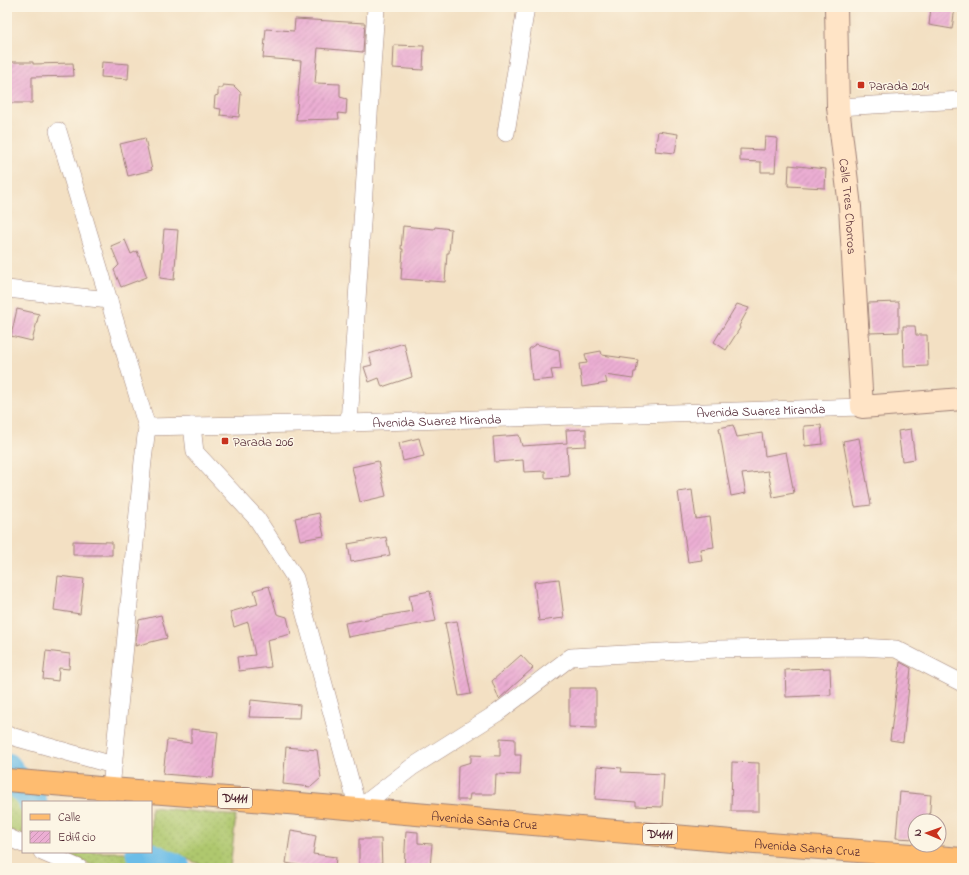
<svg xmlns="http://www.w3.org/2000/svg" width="969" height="875" font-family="'Indie Flower',sans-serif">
	<defs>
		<pattern id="grass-dots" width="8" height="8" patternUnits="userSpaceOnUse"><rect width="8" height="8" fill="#afc86e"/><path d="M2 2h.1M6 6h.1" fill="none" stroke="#98ab5f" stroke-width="1.8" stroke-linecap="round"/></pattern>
		<pattern id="building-hatch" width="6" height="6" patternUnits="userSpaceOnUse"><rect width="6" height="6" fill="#ebaed3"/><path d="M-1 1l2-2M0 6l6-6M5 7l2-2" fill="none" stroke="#cb95b5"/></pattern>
	</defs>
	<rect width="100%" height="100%" fill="#fcf5e5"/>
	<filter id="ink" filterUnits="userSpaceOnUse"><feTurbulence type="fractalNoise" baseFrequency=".025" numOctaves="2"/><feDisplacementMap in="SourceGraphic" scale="8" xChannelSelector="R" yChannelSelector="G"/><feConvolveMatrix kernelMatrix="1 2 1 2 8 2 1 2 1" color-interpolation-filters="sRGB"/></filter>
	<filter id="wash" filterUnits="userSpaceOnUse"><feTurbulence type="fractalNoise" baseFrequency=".012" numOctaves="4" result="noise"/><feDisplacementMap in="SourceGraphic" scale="16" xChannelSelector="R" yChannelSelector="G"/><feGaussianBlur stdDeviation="0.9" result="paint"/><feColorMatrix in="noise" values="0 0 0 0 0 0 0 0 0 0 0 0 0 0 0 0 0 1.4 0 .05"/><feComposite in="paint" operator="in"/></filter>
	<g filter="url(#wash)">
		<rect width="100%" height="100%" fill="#f3e0c3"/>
		<g fill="url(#grass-dots)" stroke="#7c744c">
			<path d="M7 794 22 795 24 802H23V835L7 829Z"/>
			<path d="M151 807 236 816 230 868H208L151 843Z"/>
			<path d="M61 852H124L159 868H99Z"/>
		</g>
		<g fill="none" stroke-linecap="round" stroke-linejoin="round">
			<g stroke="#6cbde7" stroke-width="29">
				<path d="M7 767 33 802"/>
				<path d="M140 852 176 868"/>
			</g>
		</g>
		<g id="blocks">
			<g fill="url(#building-hatch)">
				<path d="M931 7H955L952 29 929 25Z"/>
				<path d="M295 19 365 23 363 52 318 48 315 83 340 84V97L347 99 346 114 338 113 339 119 296 120 301 61 263 58 266 29 294 31Z"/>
				<path d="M394 45 424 46 423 70 393 68Z"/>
				<path d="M7 62H33V64L73 63 74 76 32 77V103H7Z"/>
				<path d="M102 62 129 64 128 79 101 77Z"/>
				<path d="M223 85 234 86 241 93 239 117 220 115 221 109 214 108 215 96 218 95V88H223Z"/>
				<path d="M658 131 678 134 675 153 655 151Z"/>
				<path d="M765 137 777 138 775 172H761V162L740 161V149L764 150Z"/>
				<path d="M145 138 152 170 128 176 120 144Z"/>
				<path d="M789 165 826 169 825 188 788 186Z"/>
				<path d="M403 226 434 229 435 227 451 229 449 253H447L445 282 401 279 403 249H401Z"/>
				<path d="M164 229 178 230 174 280 160 278Z"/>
				<path d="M125 240 131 254 137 251 147 277 121 287 114 270 119 265 111 246Z"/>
				<path d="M899 302V332L870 333 868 303Z"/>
				<path d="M737 304 749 308 739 326 740 328 726 350 714 342Z"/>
				<path d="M17 309 39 314 32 341 11 336Z"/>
				<path d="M903 326H915L916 335H927L928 366 904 367Z"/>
				<path d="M404 343 412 377 382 387 379 378 369 382 364 367 372 365 369 354Z"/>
				<path d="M536 344 559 350 561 369 551 370 553 379 532 381 529 349Z"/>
				<path d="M601 351 602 355 638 360 636 372H634L633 379 605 375 607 383 582 387 579 364 587 363 585 354Z"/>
				<path d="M733 425 737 437 762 433 765 456 786 452 794 493 773 497 768 471 742 474 746 493 731 496 719 428Z"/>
				<path d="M821 425 823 444 805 446 804 426Z"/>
				<path d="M586 429V446L567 447 569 476 545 478V471L524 472 523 460 495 462 493 437 519 435 522 446 567 443 566 430Z"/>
				<path d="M911 429 915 459 902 461 898 431Z"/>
				<path d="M419 438 424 456 403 461 399 443Z"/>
				<path d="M859 438 871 505 855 507 843 441Z"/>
				<path d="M378 461 386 496 360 502 352 467Z"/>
				<path d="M692 490 696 519 710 517 714 547 700 549 702 560 688 562 678 492Z"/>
				<path d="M319 513 324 536 300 540 295 518Z"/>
				<path d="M386 537 390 555 351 562 348 544Z"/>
				<path d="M73 541 112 542V555H73Z"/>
				<path d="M58 576 84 579 80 614 54 610Z"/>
				<path d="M559 579 564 618 539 621 534 582Z"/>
				<path d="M269 586 277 614 287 617 291 634 267 640 271 667 239 671 237 657 255 655 248 622 234 627 230 612 258 604 254 590Z"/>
				<path d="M430 591 436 621 348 637 345 623 412 611 409 595Z"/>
				<path d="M161 615 167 638 135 646 139 620Z"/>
				<path d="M457 621 471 694 459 696 445 623Z"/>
				<path d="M46 651 70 654 69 669 59 668 58 681 43 679Z"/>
				<path d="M521 655 533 668 499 699 492 681Z"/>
				<path d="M900 662 911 668 903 742 890 740Z"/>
				<path d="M830 668 831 695 786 697 785 670Z"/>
				<path d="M569 688H596V728L569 727Z"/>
				<path d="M251 700 300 705 299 718 249 717Z"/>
				<path d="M191 729 218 732 213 778 163 774 167 740 191 743Z"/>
				<path d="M500 738 515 739V755H521L520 775 496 774 495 794H470L469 800H457L458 766 471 762V755L500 756Z"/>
				<path d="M286 747 317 750 321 778 311 787 283 784Z"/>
				<path d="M732 762 759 763V811H731Z"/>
				<path d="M597 766 622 768 621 772 664 774 662 807 636 806V802L595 799Z"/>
				<path d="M900 792 931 795 929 821H915V839L896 838Z"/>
				<path d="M291 830 303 832V833L316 836 313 854 336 857 335 868H312L286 863Z"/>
				<path d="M406 831 418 832V843L432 844 430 868H404Z"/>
				<path d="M359 839H381L382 868H368V865H359Z"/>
			</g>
		</g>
	</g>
	<g filter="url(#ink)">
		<use href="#blocks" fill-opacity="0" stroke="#9e8077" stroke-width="1"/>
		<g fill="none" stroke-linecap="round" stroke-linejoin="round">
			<defs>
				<g id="minor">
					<path d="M838 107 962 100"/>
					<path d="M58 131 147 427 143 461 111 789"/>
					<path d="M506 133 526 7"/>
					<path d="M7 289 109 300"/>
					<path d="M349 423 376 7"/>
					<path d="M192 426 195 452 257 519 295 578 358 809 412 767 497 713 571 657 717 649 860 647 896 649 962 683"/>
					<path id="s1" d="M147 427 192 426 349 423 862 407"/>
					<path d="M7 735 113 765"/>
					<path d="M7 837 23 844"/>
					<path d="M42 852 79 868"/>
				</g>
				<g id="secondary">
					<path id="s2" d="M836 7 838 107 850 207 862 407 962 399"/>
				</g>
				<g id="primary">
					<path id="s3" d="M7 780 111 789 253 800 755 843 962 859"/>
				</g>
			</defs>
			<use href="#minor" stroke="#9e8077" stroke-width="18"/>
			<use href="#secondary" stroke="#9e8077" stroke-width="24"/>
			<use href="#primary" stroke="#9e8077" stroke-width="24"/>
			<use href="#minor" stroke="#fff" stroke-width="17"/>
			<use href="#secondary" stroke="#ffe4c6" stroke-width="22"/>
			<use href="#primary" stroke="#febc70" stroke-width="22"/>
		</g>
	</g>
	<g fill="#c8321e" stroke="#fcf5e5" stroke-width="1.5">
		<rect x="857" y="81" width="8" height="8" rx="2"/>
		<rect x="221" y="437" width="8" height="8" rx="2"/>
	</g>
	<g text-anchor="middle" stroke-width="3" stroke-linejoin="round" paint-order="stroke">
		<g fill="#fcf5e5" stroke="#7f5f63" stroke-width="1">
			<rect x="218" y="788" width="34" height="20" rx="3"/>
			<rect x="643" y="824" width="34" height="20" rx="3"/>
		</g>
		<g font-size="12" font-weight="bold" fill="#4a1f2b">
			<text x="235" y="802">D4111</text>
			<text x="660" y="838">D4111</text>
		</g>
		<g font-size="13" fill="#4a1f2b" stroke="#fcf5e5" text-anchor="start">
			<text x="869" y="90">Parada 204</text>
			<text x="233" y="446">Parada 206</text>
		</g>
		<g font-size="13" fill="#4a1f2b" stroke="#fcf5e5">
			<text dy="5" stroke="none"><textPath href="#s2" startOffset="200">Calle Tres Chorros</textPath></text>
			<text dy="5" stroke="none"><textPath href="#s1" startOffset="614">Avenida Suarez Miranda</textPath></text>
			<text dy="5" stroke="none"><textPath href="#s1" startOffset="290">Avenida Suarez Miranda</textPath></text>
			<text dy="5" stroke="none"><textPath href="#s3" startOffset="479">Avenida Santa Cruz</textPath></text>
			<text dy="5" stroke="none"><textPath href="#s3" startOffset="803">Avenida Santa Cruz</textPath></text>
		</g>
	</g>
	<rect width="969" height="875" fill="none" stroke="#fcf5e5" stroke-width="24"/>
	<rect x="22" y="801" width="130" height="52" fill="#fcf5e5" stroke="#b59f9b"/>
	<rect x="30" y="814" width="20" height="6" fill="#febc70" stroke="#b59f9b"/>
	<text x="58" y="821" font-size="12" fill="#4a1f2b">Calle</text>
	<rect x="30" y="831" width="20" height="12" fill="url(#building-hatch)" stroke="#b59f9b"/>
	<text x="58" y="841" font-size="12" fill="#4a1f2b">Edificio</text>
	<g transform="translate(927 833) rotate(272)"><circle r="19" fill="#fcf5e5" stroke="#b59f9b"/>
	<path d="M0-3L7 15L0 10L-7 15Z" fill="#c8321e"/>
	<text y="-6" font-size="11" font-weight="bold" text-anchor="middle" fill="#4a1f2b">N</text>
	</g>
</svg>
